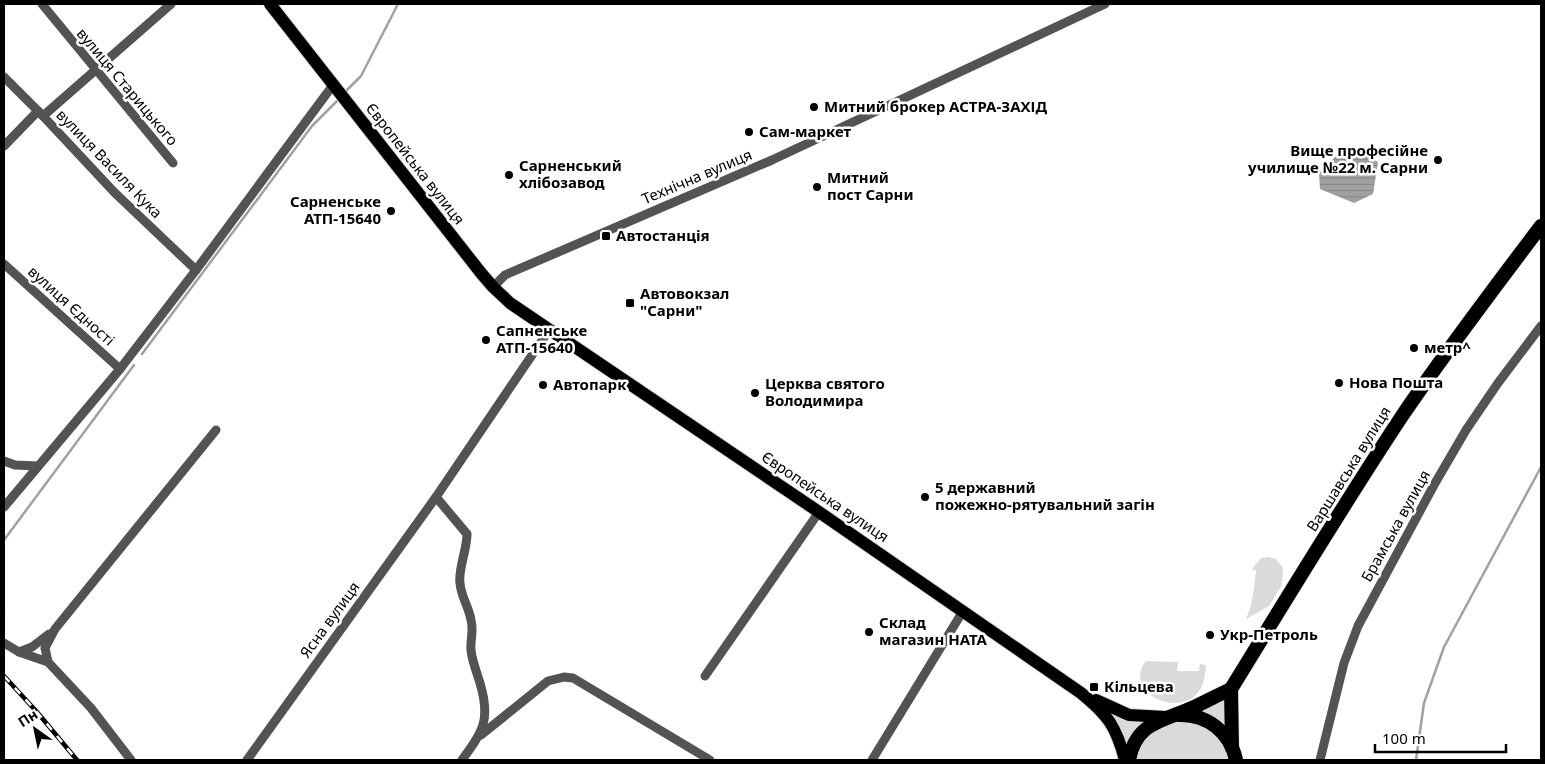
<svg xmlns="http://www.w3.org/2000/svg" width="1545" height="764" font-family="'Noto Sans',sans-serif">
	<defs>
		<pattern id="water-rules" width="6" height="5" patternUnits="userSpaceOnUse" patternTransform="scale(1.25)"><rect width="6" height="5" fill="#a1a1a1"/><path d="M0 2.5h6" fill="none" stroke="#898989"/></pattern>
	</defs>
	<rect width="100%" height="100%" fill="#fff"/>
	<g fill="#dadada">
		<path d="M1268 557 1276 559 1283 568 1282 585 1269 606 1246 619C1253 603 1254 588 1256 571L1252 569 1261 558Z"/>
		<path d="M1146 661 1178 662 1177 671H1199L1200 664 1206 665C1205 673 1205 681 1201 688 1182 722 1121 692 1146 661Z"/>
		<path d="M1231 689 1236 760H1125L1097 707 1165 717Z"/>
	</g>
	<path fill="url(#water-rules)" d="M1362 152 1378 162 1373 194 1354 203 1320 189 1319 173 1339 153Z"/>
	<g fill="none" stroke-linecap="round" stroke-linejoin="round">
		<g stroke="#a1a1a1" stroke-width="2.5">
			<path d="M345 92 361 76 398 4"/>
			<path d="M142 354 312 126 340 98"/>
			<path d="M4 540 134 365"/>
			<path d="M4 614V615"/>
			<path d="M1416 760 1424 703 1444 647 1541 467"/>
		</g>
		<defs>
			<g id="primary">
				<path d="M270 4 481 273 493 287 510 303 819 512 1081 693C1108 715 1116 726 1125 760"/>
				<path d="M1096 700 1129 715 1165 717"/>
			</g>
			<g id="trunk">
				<path d="M1231 689C1287 598 1343 505 1402 416 1446 351 1494 288 1541 226"/>
				<path d="M1231 689 1232 748"/>
				<path d="M1179 715C1207 714 1230 732 1236 760"/>
				<path d="M1129 760C1136 722 1163 721 1192 708 1205 702 1218 695 1231 689"/>
			</g>
		</defs>
		<use href="#primary" stroke="#dbdbdb" stroke-width="14"/>
		<use href="#trunk" stroke="#dbdbdb" stroke-width="15"/>
		<g stroke="#535353" stroke-width="9">
			<path d="M42 4 173 163"/>
			<path d="M4 77 43 116 114 192 196 270"/>
			<path d="M43 116 171 4"/>
			<path d="M4 146 38 111"/>
			<path d="M4 264 120 369"/>
			<path d="M493 287 505 275 772 160 1105 4"/>
			<path d="M4 461 15 465 38 466"/>
			<path d="M436 497 467 534C467 550 458 569 460 583 461 597 469 607 471 620 474 632 470 639 471 650 472 661 477 673 480 683 491 720 483 731 462 760"/>
			<path d="M4 507 120 369 196 270 333 85"/>
			<path d="M4 643 19 652 48 662"/>
			<path d="M19 652 32 647 49 634"/>
			<path d="M705 676 819 512"/>
			<path d="M481 735 548 681 564 677 573 678 710 760"/>
			<path d="M131 760 91 708 48 662 45 648 55 629 216 430"/>
			<path d="M247 760 436 497 549 330"/>
			<path d="M872 760 963 611"/>
			<path d="M1320 760 1344 663 1358 626 1434 485 1466 430 1498 383 1541 326"/>
		</g>
		<use href="#primary" stroke="#000" stroke-width="12"/>
		<use href="#trunk" stroke="#000" stroke-width="14"/>
		<defs>
			<path id="rail" d="M4 676 37 712 77 760"/>
		</defs>
		<use href="#rail" stroke="#000" stroke-width="4.5"/>
		<use href="#rail" stroke="#fff" stroke-width="2.5" stroke-dasharray="8" stroke-linecap="butt"/>
	</g>
	<g fill="#000" stroke="#fff" stroke-width="2">
		<circle cx="814" cy="107" r="5"/>
		<circle cx="749" cy="132" r="5"/>
		<circle cx="1438" cy="160" r="5"/>
		<circle cx="509" cy="175" r="5"/>
		<circle cx="817" cy="187" r="5"/>
		<circle cx="391" cy="211" r="5"/>
		<rect x="601" y="231" width="10" height="10" rx="2.5"/>
		<rect x="625" y="298" width="10" height="10" rx="2.5"/>
		<circle cx="486" cy="340" r="5"/>
		<circle cx="1414" cy="348" r="5"/>
		<circle cx="1339" cy="383" r="5"/>
		<circle cx="543" cy="385" r="5"/>
		<circle cx="755" cy="393" r="5"/>
		<circle cx="925" cy="497" r="5"/>
		<circle cx="869" cy="632" r="5"/>
		<circle cx="1210" cy="635" r="5"/>
		<rect x="1089" y="682" width="10" height="10" rx="2.5"/>
	</g>
	<g text-anchor="middle" stroke-width="5" stroke-linejoin="round" paint-order="stroke">
		<g font-size="15" fill="#000" stroke="#fff">
			<text transform="translate(127 87) rotate(50)" y="5">вулиця Старицького</text>
			<text transform="translate(109 164) rotate(46)" y="5">вулиця Василя Кука</text>
			<text transform="translate(415 164) rotate(52)" y="5">Європейська вулиця</text>
			<text transform="translate(697 177) rotate(-23)" y="5">Технічна вулиця</text>
			<text transform="translate(71 306) rotate(42)" y="5">вулиця Єдності</text>
			<text transform="translate(1349 469) rotate(-58)" y="5">Варшавська вулиця</text>
			<text transform="translate(825 497) rotate(34)" y="5">Європейська вулиця</text>
			<text transform="translate(1396 526) rotate(-61)" y="5">Брамська вулиця</text>
			<text transform="translate(330 620) rotate(-54)" y="5">Ясна вулиця</text>
		</g>
		<g font-size="15" font-weight="bold" fill="#000" stroke="#fff" text-anchor="start">
			<text x="824" y="112">Митний брокер АСТРА-ЗАХІД</text>
			<text x="759" y="137">Сам-маркет</text>
			<text x="1428" y="156" text-anchor="end">Вище професійне<tspan x="1428" dy="17">училище №22 м. Сарни</tspan></text>
			<text x="519" y="171">Сарненський<tspan x="519" dy="17">хлібозавод</tspan></text>
			<text x="827" y="183">Митний<tspan x="827" dy="17">пост Сарни</tspan></text>
			<text x="381" y="207" text-anchor="end">Сарненське<tspan x="381" dy="17">АТП-15640</tspan></text>
			<text x="616" y="241">Автостанція</text>
			<text x="640" y="299">Автовокзал<tspan x="640" dy="17">"Сарни"</tspan></text>
			<text x="496" y="336">Сапненське<tspan x="496" dy="17">АТП-15640</tspan></text>
			<text x="1424" y="353">метр^</text>
			<text x="1349" y="388">Нова Пошта</text>
			<text x="765" y="389">Церква святого<tspan x="765" dy="17">Володимира</tspan></text>
			<text x="553" y="390">Автопарк</text>
			<text x="935" y="493">5 державний<tspan x="935" dy="17">пожежно-рятувальний загін</tspan></text>
			<text x="879" y="628">Склад<tspan x="879" dy="17">магазин НАТА</tspan></text>
			<text x="1220" y="640">Укр-Петроль</text>
			<text x="1104" y="692">Кільцева</text>
		</g>
	</g>
	<rect width="1545" height="764" fill="none" stroke="#000000" stroke-width="10"/>
	<g transform="translate(35 729) rotate(327)" stroke="#ffffff" stroke-width="4" paint-order="stroke">
	<path d="M0-4L9 19L0 12L-9 19Z" fill="#000000"/>
	<text y="-8" font-size="14" font-weight="bold" text-anchor="middle" fill="#000000">Пн</text>
	</g>
	<path d="M1375 744v8h131v-8" fill="none" stroke="#000000" stroke-width="2.5"/>
	<text x="1382" y="744" font-size="15" fill="#000000" stroke="#ffffff" stroke-width="4" paint-order="stroke">100 m</text>
</svg>
